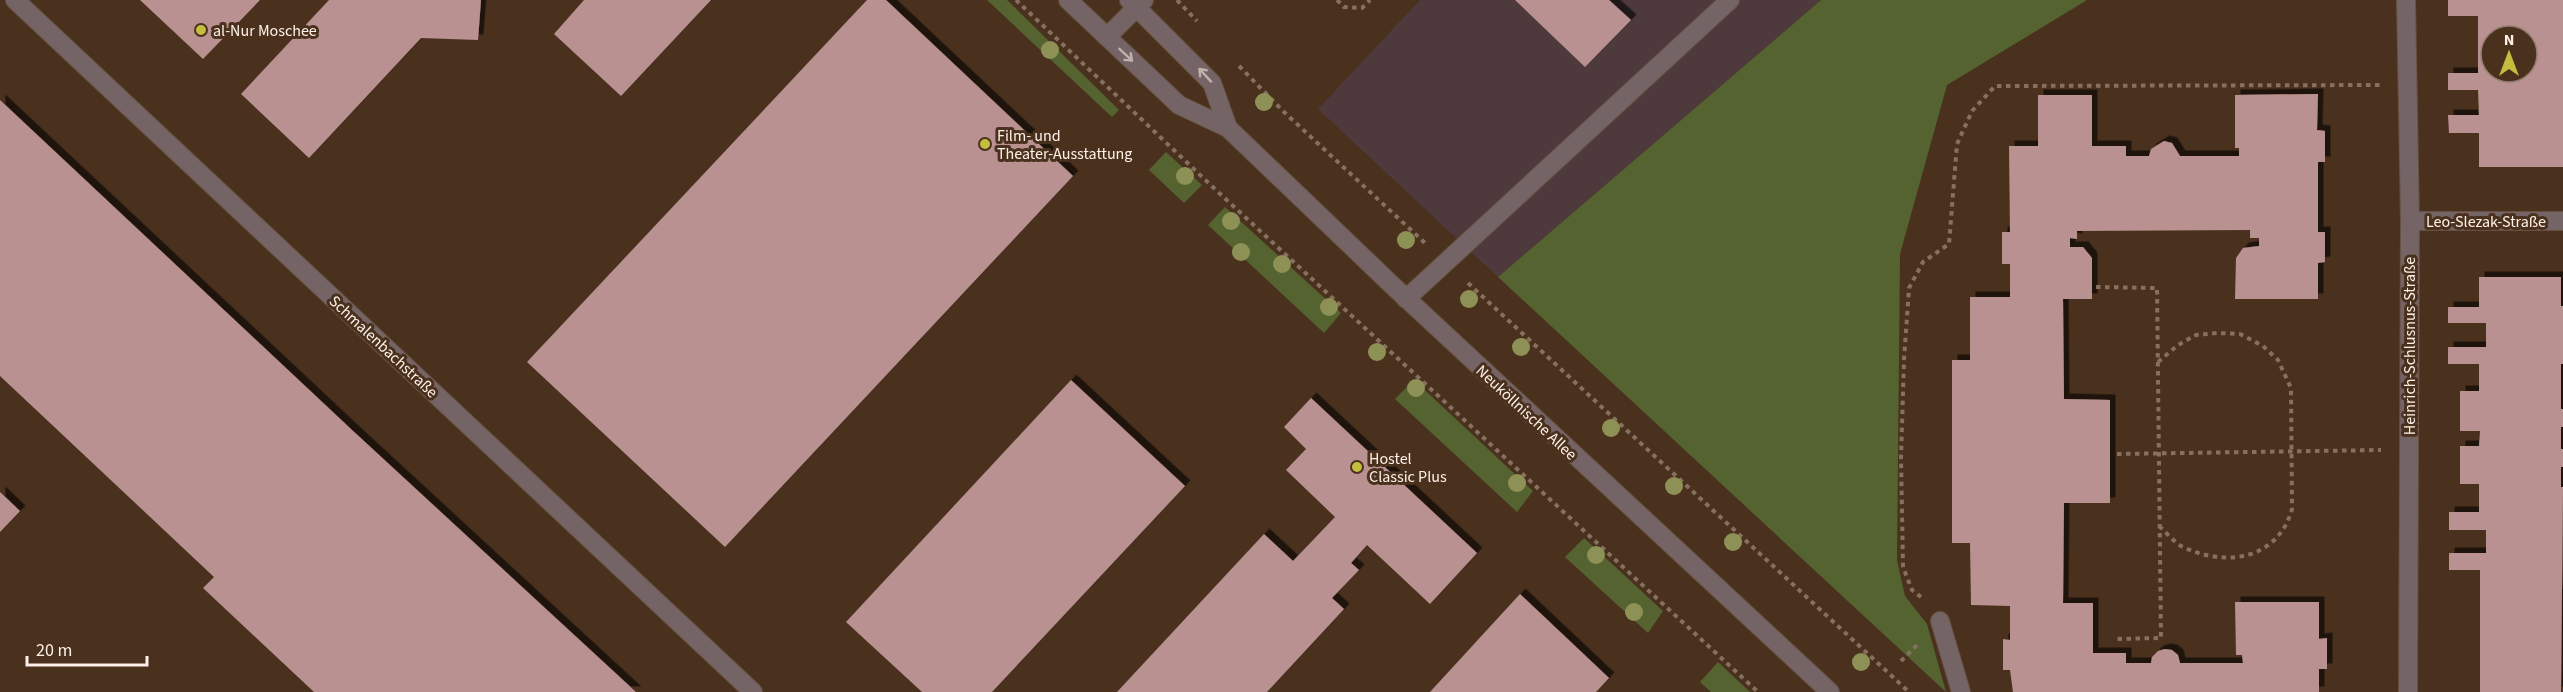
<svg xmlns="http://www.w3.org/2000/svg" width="2563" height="692" font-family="'Source Sans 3',sans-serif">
	<defs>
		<filter id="shadow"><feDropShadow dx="5.5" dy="-5.5" stdDeviation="0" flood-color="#0009"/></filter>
	</defs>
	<rect width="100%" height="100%" fill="#4a311e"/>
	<path fill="#4e393d" d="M1420 0H1821L1498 277 1318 109Z"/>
	<g fill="#556331">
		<path d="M987 0H1007L1119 110 1112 117Z"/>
		<path d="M1821 0H2087L1947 85 1900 254 1897 560 1905 596 1927 624 1946 692 1498 277Z"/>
		<path d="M1166 152 1202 185 1184 203 1149 170Z"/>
		<path d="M1225 207 1341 313 1324 333 1208 225Z"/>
		<path d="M1414 380 1533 491 1517 512 1395 399Z"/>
		<path d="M1584 538 1663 611 1648 633 1565 557Z"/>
		<path d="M1718 662 1750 692H1711L1700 682Z"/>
	</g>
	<g fill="#b89190" fill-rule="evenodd" filter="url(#shadow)">
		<path d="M140 0H260L203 59Z"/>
		<path d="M329 0H481L478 40 421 38 309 158 241 94Z"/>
		<path d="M584 0H711L621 96 554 34Z"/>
		<path d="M867 0H886L1073 176 725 547 527 362Z"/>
		<path d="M1515 0H1609L1631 20 1585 67Z"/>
		<path d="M2448 0H2563V167H2479V133H2449L2448 115H2479L2478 90H2448V73H2478V16H2448ZM2491 36H2527V72H2491Z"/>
		<path d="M2318 94 2317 130 2325 131V162H2318V232H2325V262L2318 263V299H2235L2236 258 2243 248 2259 246V238H2250V230L2077 231V239L2070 238V247H2083L2092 258V299H2063L2064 399 2110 400V503H2064L2063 603H2093V653H2126V663H2151L2152 657 2158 651 2165 649 2172 650 2178 655 2180 663H2243L2242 655H2236L2235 602H2319V639L2327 638V669H2319V692H2013L2010 670H2003V639L2010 640V606L1971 605 1970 543H1952V360H1970V297H2010V264H2002V232H2010L2009 146H2038V95H2092V146H2126V156H2149L2151 149 2164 141 2172 143 2180 156H2239V148H2235V95Z"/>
		<path d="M0 100 352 430 636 692H314L203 588 214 577 0 376Z"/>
		<path d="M2479 277H2561V306H2563V364H2561V409H2563V427H2561V449H2563V467H2561V487H2563L2561 692H2480V570H2449V553H2486V530H2449V512H2479V484H2460V446H2479L2480 431H2460V391H2479V364H2448V347H2486V323H2448V307H2479Z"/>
		<path d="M1071 380 1185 486 992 692H922L846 622Z"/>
		<path d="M1311 398 1477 553 1430 604 1367 545 1351 563 1359 570 1332 598 1344 609 1267 692H1117L1264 534 1293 561 1335 517 1286 470 1306 449 1284 427Z"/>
		<path d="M0 492 20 511 0 532Z"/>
		<path d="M1520 594 1609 678 1596 692H1430Z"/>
	</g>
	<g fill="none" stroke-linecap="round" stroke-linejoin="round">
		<defs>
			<g id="minor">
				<path d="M15 0 753 692"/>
				<path d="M1068 0 1179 105 1228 128 1393 286 1830 692"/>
				<path d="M1129 0 1212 83 1228 128"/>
				<path d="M2406 0 2410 221 2408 692"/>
				<path d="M1107 37 1144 0"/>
				<path d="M2410 221H2563"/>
				<path d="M1406 299 1730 0"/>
				<path d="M1940 621 1961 692"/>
			</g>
		</defs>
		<use href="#minor" stroke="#67503e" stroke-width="20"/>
		<g stroke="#867161" stroke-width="4" stroke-dasharray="4.5 4.5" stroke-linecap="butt">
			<path d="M1016 0 1217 191 1758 692"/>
			<path d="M1177 0 1197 21"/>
			<path d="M1337 0 1344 7 1362 8 1370 0"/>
			<path d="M1239 66 1284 112 1425 243"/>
			<path d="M1468 283 1909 692"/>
			<path d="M2096 287 2157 288 2161 638 2116 639"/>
			<path d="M2158 362 2178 345 2196 335 2218 333 2240 334 2263 346 2278 360 2291 388 2292 509C2278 560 2225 568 2181 546 2173 541 2167 533 2160 527"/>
			<path d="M2117 454 2381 450"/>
			<path d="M1921 597 1912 590 1903 567 1901 458 1904 360 1909 288 1923 262 1949 244 1957 144 1972 111 1995 86 2380 85"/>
			<path d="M1901 661 1917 645"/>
		</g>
		<use href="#minor" stroke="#746466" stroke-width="18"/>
	</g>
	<g fill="#8e9156">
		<circle cx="1050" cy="50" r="9"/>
		<circle cx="1264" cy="102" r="9"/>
		<circle cx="1185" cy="176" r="9"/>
		<circle cx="1231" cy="221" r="9"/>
		<circle cx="1406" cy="240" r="9"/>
		<circle cx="1241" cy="252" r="9"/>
		<circle cx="1282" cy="264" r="9"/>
		<circle cx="1469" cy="299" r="9"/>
		<circle cx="1329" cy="307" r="9"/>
		<circle cx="1521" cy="347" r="9"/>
		<circle cx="1377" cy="352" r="9"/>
		<circle cx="1416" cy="388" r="9"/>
		<circle cx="1611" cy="428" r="9"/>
		<circle cx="1517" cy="483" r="9"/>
		<circle cx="1674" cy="486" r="9"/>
		<circle cx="1733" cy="542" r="9"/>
		<circle cx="1596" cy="555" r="9"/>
		<circle cx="1634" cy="612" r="9"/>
		<circle cx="1861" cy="662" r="9"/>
	</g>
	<defs><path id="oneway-shaft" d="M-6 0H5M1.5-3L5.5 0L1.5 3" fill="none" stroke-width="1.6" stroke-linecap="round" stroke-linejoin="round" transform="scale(1.5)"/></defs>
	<g stroke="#c0b1ad">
		<use href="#oneway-shaft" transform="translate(1126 55) rotate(43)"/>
		<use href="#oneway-shaft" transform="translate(1205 75) rotate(-133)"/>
	</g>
	<g fill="#c4bd3e" stroke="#4a311e" stroke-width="2">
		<circle cx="201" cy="30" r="6"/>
		<circle cx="985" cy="144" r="6"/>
		<circle cx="1357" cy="467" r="6"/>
	</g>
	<g text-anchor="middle" stroke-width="6" stroke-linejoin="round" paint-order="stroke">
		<g font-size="16" fill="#fef0e7" stroke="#4a311e" text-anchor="start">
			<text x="213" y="36">al-Nur Moschee</text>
			<text x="997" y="141">Film- und<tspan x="997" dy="18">Theater-Ausstattung</tspan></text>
			<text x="1369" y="464">Hostel<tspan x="1369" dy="18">Classic Plus</tspan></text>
		</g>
		<g font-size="16" fill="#fef0e7" stroke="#4a311e">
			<text x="2486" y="227">Leo-Slezak-Straße</text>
			<text transform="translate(384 346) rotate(43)" y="6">Schmalenbachstraße</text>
			<text transform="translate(2409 346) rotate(-90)" y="6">Heinrich-Schlusnus-Straße</text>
			<text transform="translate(1527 412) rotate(43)" y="6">Neuköllnische Allee</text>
		</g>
	</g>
	<g transform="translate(2509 54)"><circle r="28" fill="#4a311e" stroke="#927d6e" stroke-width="1.5"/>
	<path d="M0-4.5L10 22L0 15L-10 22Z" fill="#c4bd3e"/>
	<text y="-9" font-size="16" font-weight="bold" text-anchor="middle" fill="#fef0e7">N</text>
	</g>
	<path d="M27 656v9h120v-9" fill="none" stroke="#fef0e7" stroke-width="3"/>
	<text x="36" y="656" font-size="18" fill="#fef0e7" stroke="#4a311e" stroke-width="4.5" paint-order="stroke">20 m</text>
</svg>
